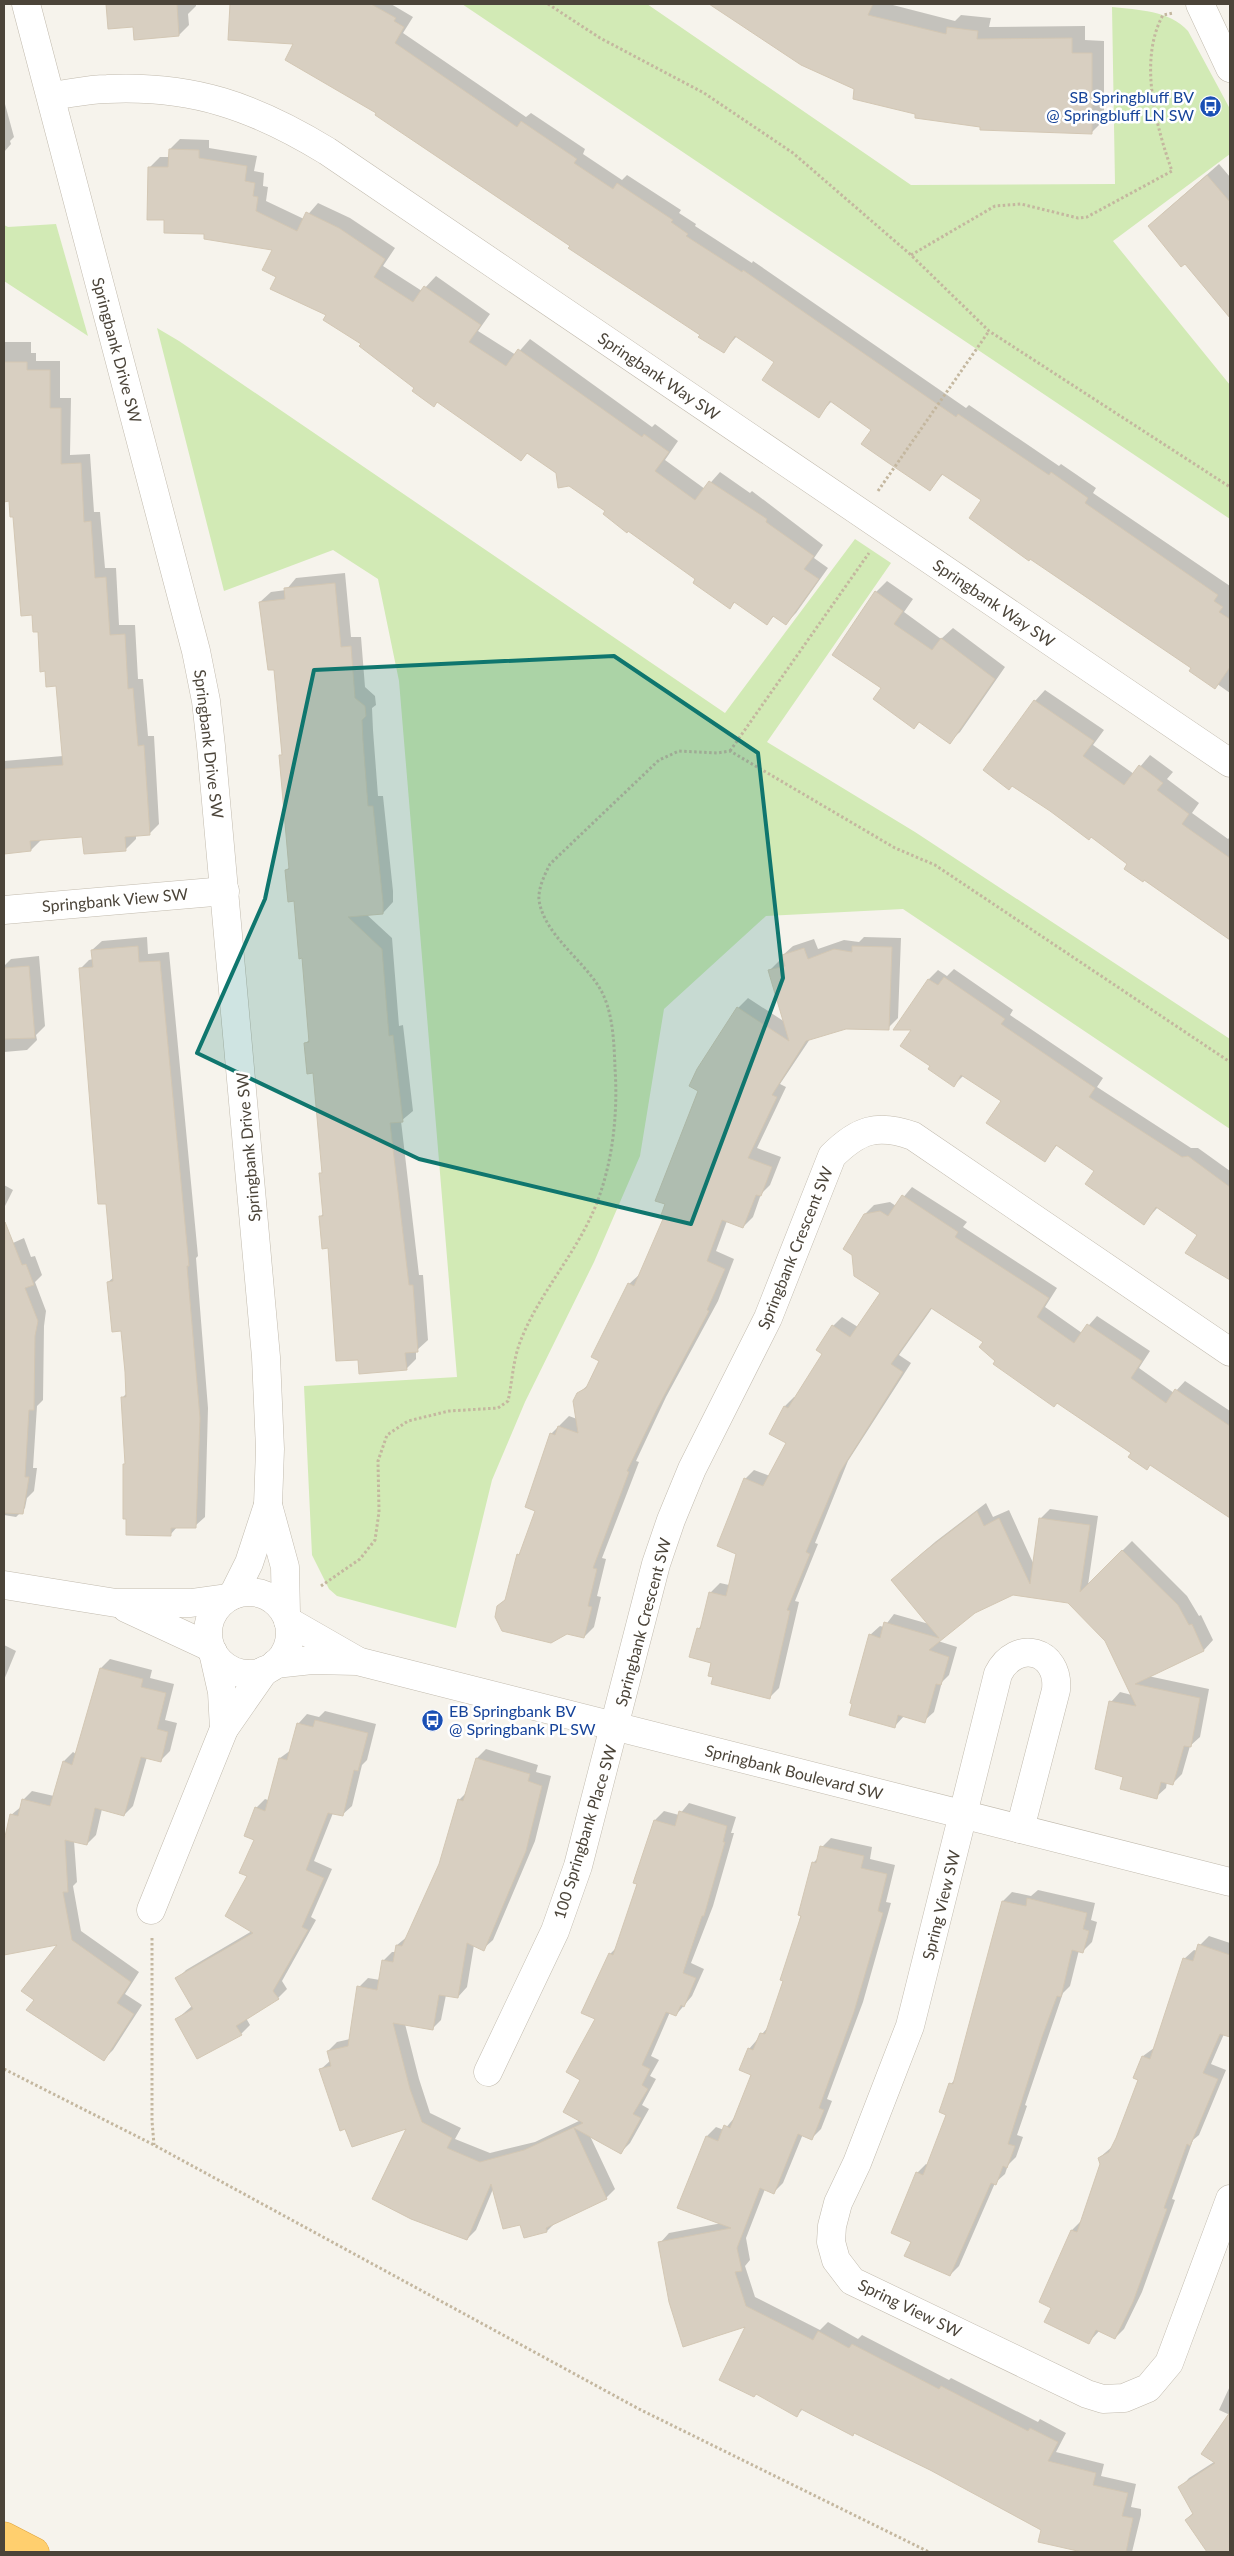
<svg xmlns="http://www.w3.org/2000/svg" width="1234" height="2556" font-family="Lato,sans-serif">
	<rect width="100%" height="100%" fill="#f6f3ec"/>
	<g fill="#d2eab5">
		<path d="M462 4H647L911 185 1115 184 1112 7C1138 10 1169 10 1188 31L1230 109V154L1113 241 1230 385V519Z"/>
		<path d="M56 224 88 336 4 281V225L8 227Z"/>
		<path d="M157 328 179 341 725 713 855 539 891 563 767 742 915 832 1230 1039V1129L903 909 766 916 664 1009 640 1156 594 1262 525 1402 492 1480 456 1628 337 1596 329 1589 312 1555 304 1386 457 1377 399 681 378 579 333 550 224 591Z"/>
	</g>
	<g fill="#0003">
		<path d="M107 4H196V6L188 14 189 25 179 35 134 26 110 28Z"/>
		<path d="M232 4H391L413 17 403 33 526 117 531 113 585 149 583 154 622 180 627 175 681 210 679 213 696 224 695 226 752 263 753 261 966 408 969 405 1059 466 1061 464 1096 488 1093 493 1230 586V693L1193 667 982 499 944 473 930 489 873 429 832 401 818 416 775 361 737 336 723 352 702 334 378 112 295 43 230 39Z"/>
		<path d="M711 4H889L955 21 961 15 991 18 989 27 1085 26V40L1104 41V120L1091 133 981 126 917 113 801 64Z"/>
		<path d="M5 104 14 137 10 141 11 144 4 152Z"/>
		<path d="M180 139 209 140V148L257 156 254 171 264 173 263 186 268 187 266 201 304 219 318 203 350 218 395 248 383 266 422 291 436 276 490 314 478 331 516 355 530 339 652 427 655 424 678 441 665 460 705 489 720 472 750 493 752 491 823 545 814 558 828 568 796 613 786 623 774 616 767 623 736 601 730 607 697 579 528 452 521 460 438 401 415 387 328 314 278 276 274 249 206 233 165 219 150 167 160 157H170V149Z"/>
		<path d="M1219 164 1230 177V316L1186 262 1162 214Z"/>
		<path d="M4 342H31V353H36V361H60V398H71L70 455 90 454 94 512H100L105 568H116L119 625H135L138 679H143L148 736H154L159 824 149 834 136 835V839L126 849 83 836 42 839 31 850 4 853V761L63 756 57 685 46 670 10 500H4Z"/>
		<path d="M345 573 351 637H361L365 687 375 696 376 705 372 708 373 730 378 796H383L393 891V902L383 913 366 914 392 938 399 1026 403 1025 413 1111 401 1121 419 1275H423L428 1340 416 1351V1359L406 1369 359 1358 320 1217 324 1213 321 1174 324 1171 314 1072 306 1043 310 1039 303 957 295 900 286 870 290 867 276 668 260 602 271 592 286 590 296 578Z"/>
		<path d="M887 581 913 599 904 612 941 639 953 628 1005 667 960 732 949 742 920 721 914 727 883 688 834 654 876 592Z"/>
		<path d="M1045 690 1104 730 1093 745 1134 774 1150 755 1173 772 1167 779 1199 803 1192 813 1228 839 1230 837V940L1199 916 1126 868 1129 864 1092 835 1035 701Z"/>
		<path d="M147 937 148 954 169 952 198 1256 196 1258 208 1408 205 1517 195 1526H178L170 1535 124 1465 126 1462 122 1398 127 1393 122 1330 108 1282 114 1277 108 1202 80 969 89 960 93 959 92 950 102 941Z"/>
		<path d="M864 937 901 938 898 1018 888 1028H845L810 1039 780 1084 786 1087 757 1148 781 1157 770 1185 761 1194 753 1217 743 1227 727 1221 716 1251 734 1259 718 1301 666 1397 636 1461 639 1462 602 1558 606 1559 597 1596 601 1597 594 1627 584 1637 498 1606 507 1598 518 1555 522 1552 536 1510 551 1434 569 1416 577 1419 578 1394 589 1384 600 1360 629 1284 640 1274 665 1219 738 1008 748 998 785 1022 769 971 779 961 785 959 783 955 793 946 814 939 818 949 844 940 859 942Z"/>
		<path d="M39 956 45 1026 36 1035 37 1040 27 1050 4 1052V966L11 959Z"/>
		<path d="M954 969 1013 1010 1010 1015 1103 1078 1097 1087 1191 1148H1198L1230 1171V1279L1187 1252 1199 1235 1158 1207 1144 1223 1095 1171 1058 1144 1045 1160 1003 1100 964 1075 954 1085 931 1066 913 1029 929 979 938 970 947 976Z"/>
		<path d="M4 1185 13 1190 4 1208Z"/>
		<path d="M912 1187 967 1222 963 1227 1057 1288 1045 1307 1082 1333 1097 1316 1150 1351 1139 1368 1174 1393 1185 1381 1230 1411V1516L997 1361 985 1341 933 1307 899 1355 911 1363 848 1461 815 1543 818 1544 795 1601 799 1602 779 1688 770 1697 715 1676 713 1662 698 1629 703 1624 711 1592 720 1583 729 1585 737 1553 745 1479 754 1470 770 1476 788 1442 771 1433 785 1406 794 1397 796 1398 824 1354 833 1326 842 1317 858 1327 882 1293 865 1214 874 1205 890 1202 896 1206Z"/>
		<path d="M24 1238 31 1257 35 1256 42 1275 35 1282 46 1311 44 1326 43 1400 37 1406 33 1468H37L34 1491 27 1498 25 1508 16 1517 4 1515V1247Z"/>
		<path d="M986 1503 993 1517 1009 1510 1034 1565 1041 1518 1050 1509 1098 1516 1088 1585 1132 1541 1187 1596 1199 1616 1201 1615 1213 1640 1204 1650 1148 1676 1209 1689 1200 1737 1190 1746 1182 1774 1173 1783 1167 1782 1166 1788 1156 1797 1124 1776 1111 1702 1120 1692 1132 1695 1106 1640 1069 1602 1013 1594 974 1612 938 1641 957 1647 949 1675 942 1682 934 1712 924 1721 904 1716 895 1726 870 1635 880 1626 884 1627 894 1614 929 1624 902 1571 935 1542Z"/>
		<path d="M4 1645 16 1651 4 1680Z"/>
		<path d="M110 1659 152 1670 150 1678 174 1684 165 1720 177 1723 170 1751 160 1761 147 1757 133 1806 124 1815 102 1809 96 1835 87 1844 74 1841 77 1882 73 1886 81 1931 139 1972 125 1994 142 2005 113 2050 104 2059 60 1943 4 1953V1846L11 1815 22 1806 23 1800 32 1791 54 1796 64 1761 73 1752 76 1754 101 1668Z"/>
		<path d="M325 1711 376 1724 367 1760 362 1765 352 1806 342 1815 333 1813 314 1861 332 1869 311 1917 316 1920 282 1981 287 1989 278 1998 246 2018 250 2025 241 2034 177 2019 192 2006 177 1979 186 1970 252 1931 249 1876 255 1839 256 1808 265 1799 268 1800 280 1758 291 1750 298 1724 307 1714 319 1717Z"/>
		<path d="M486 1749 538 1765 536 1772 551 1776 535 1841 493 1940 483 1949 474 1945 467 1987 458 1997 446 1995 441 2020 432 2029 405 2024 419 2079 430 2113 461 2128 455 2139 490 2153 535 2142 581 2120 582 2079 610 1954 617 1947 639 1883 655 1820 664 1811 679 1815 689 1803 736 1817 731 1833H734L713 1906 691 1963 704 1969 692 1996 676 2015 670 2012 651 2056 659 2060 650 2076 656 2079 642 2105 649 2109 630 2143 621 2152 590 2136 615 2189 606 2198 556 2222 547 2231 493 2189 476 2230 467 2239 408 2127 320 2070 331 2060 328 2051 337 2042 350 2039 359 1987 368 1978 380 1980 383 1961 392 1952H396L397 1945 408 1936 440 1864 459 1800 467 1792 477 1758Z"/>
		<path d="M831 1838 872 1847 870 1859 895 1865 886 1902 891 1903 863 2002 827 2099 832 2101 821 2129 812 2138 803 2134 783 2183 774 2192 765 2189 746 2238 750 2260 745 2266 755 2297 820 2330 828 2322 858 2339 862 2335 949 2380 951 2378 1038 2422 1040 2419 1066 2433 1056 2452 1104 2464 1101 2476 1136 2484 1131 2507 1141 2509V2515L1132 2552H1084L993 2504 994 2502 855 2432 803 2409 797 2415 748 2325 660 2243 669 2233 722 2223 679 2207 707 2136 716 2127 724 2130 735 2117 753 2074 741 2069 749 2049 769 2026 785 1981 813 1863 819 1857 822 1847Z"/>
		<path d="M1038 1890 1095 1903 1091 1920 1097 1922 1092 1942 1083 1951 1079 1950 1070 1986 1063 1993 1025 2105 1027 2106 1017 2135 1023 2137 1016 2157 1008 2165 1005 2174 995 2183 959 2266 950 2275 912 2241 917 2173 926 2164 928 2165 947 2114 951 2084 956 2078 1003 1901 1012 1892 1031 1896Z"/>
		<path d="M1209 1936 1230 1943V2036L1224 2034 1211 2064 1226 2070 1199 2135 1193 2140 1172 2199 1175 2200 1142 2292 1124 2329 1115 2338 1100 2330 1089 2342 1053 2307 1041 2302 1072 2230 1082 2220 1102 2164 1099 2158 1113 2146 1140 2080 1135 2077 1143 2056 1154 2048 1184 1959 1194 1950 1198 1951 1200 1945Z"/>
		<path d="M1230 2386V2549L1225 2552H1208L1186 2520 1194 2512 1180 2488 1189 2478 1214 2462 1230 2415 1219 2410Z"/>
	</g>
	<g fill="#d8cfc1" stroke="#d3c7b4">
		<path d="M106 4H177L179 36 134 40 133 27 108 29Z"/>
		<path d="M230 4H371L396 18 394 21 404 27 395 43 517 127 521 121 577 159 574 163 613 189 617 183 673 220 671 222 688 234 686 236 742 272 743 270 956 417 958 414 1049 475 1051 472 1088 498 1085 503 1218 595 1214 601 1223 607 1219 612 1230 619V667L1215 689 1189 671 1191 668 1030 559 1029 561 969 518 981 500 942 474 930 491 887 462 861 444 871 430 830 401 819 418 762 380 774 362 735 336 724 353 698 337 700 335 568 248 570 246 375 115 376 113 285 60 293 44 228 40Z"/>
		<path d="M709 4H873L868 15 946 34 947 27 978 31 977 39 1072 38V53H1092V134L980 130V127L915 118V114L853 99 854 89 801 65Z"/>
		<path d="M169 149 199 150V158L247 166 245 181 255 183 253 196 258 197 256 211 297 231 306 212 339 228 385 259 374 277 413 302 424 286 481 325 469 342 506 366 518 349 642 437 644 434 669 452 655 471 695 500 709 481 767 519 766 522 814 556 804 569 819 579 786 625 773 616 767 625 734 602 730 609 693 583 695 579 628 531 627 533 603 514 605 511 569 486 558 488 556 473 527 453 521 461 437 402 434 407 412 391 414 388 359 346 361 344 323 320 326 315 270 289 276 277 262 270 272 250 204 239V234L164 233V220H147L148 167H168Z"/>
		<path d="M1207 175 1230 202V318L1185 264 1181 267 1148 226Z"/>
		<path d="M4 362H27V370H50V408H61V464L81 463 84 522 91 521 95 578 106 577 110 635 125 634 128 689 133 688 138 746 144 745 150 835 125 837 126 851 84 854 82 837 30 841 31 851 4 854V769L63 765 56 686 46 687 45 671 40 672 38 632H33L32 615 21 616 13 517H10L9 501 4 502Z"/>
		<path d="M335 583 341 647 351 646 355 698 365 706 366 716 362 720 363 741 368 806H373L383 902V914L348 917 382 949 389 1036 393 1035 403 1122 390 1123 409 1285H413L418 1352 405 1353 407 1370 359 1374 358 1360 336 1361 328 1248 322 1249 319 1216H323L319 1173H322L313 1073 307 1074 304 1043 309 1042 302 958 299 959 294 901 288 902 285 870 289 869 279 755H282L274 670H268L259 602 285 599 284 588Z"/>
		<path d="M875 591 903 611 894 624 932 650 941 638 995 679 950 744 919 722 914 729 873 699 881 688 832 655Z"/>
		<path d="M1034 700 1094 741 1083 756 1124 785 1139 765 1163 783 1157 790 1189 814 1182 824 1230 858V940L1144 880 1143 882 1124 869 1127 864 1091 837 1089 840 1050 811 1012 786 1009 790 983 770Z"/>
		<path d="M138 946 139 962 160 961 189 1266H187L200 1418 196 1528H171V1536L126 1535V1519H123V1464H125L121 1397H126L125 1372 121 1331 112 1332 107 1282 113 1281 106 1204H98L79 968 93 967 91 950Z"/>
		<path d="M852 946 892 947 889 1030 846 1029 806 1041 772 1095 777 1097 748 1158 772 1167 761 1196 756 1195 743 1228 722 1220 707 1261 725 1269 707 1310 709 1311 657 1409 627 1471 629 1472 593 1568 597 1569 588 1606 592 1607 584 1638 567 1634 551 1643 502 1631 495 1617 497 1606 505 1600 517 1554 519 1555 535 1511 525 1507 550 1433 555 1435 558 1426 578 1433 573 1401 577 1393 586 1388 599 1361 591 1357 628 1283 634 1286 663 1219 660 1218 665 1204 655 1201 698 1091 689 1086 697 1069 737 1007 789 1041 768 970 785 966 782 955 804 948 808 959 834 949 852 952Z"/>
		<path d="M29 966 35 1038 4 1039V968Z"/>
		<path d="M944 977 1005 1019 1001 1024 1095 1088 1089 1097 1182 1157 1188 1156 1230 1187V1280L1185 1253 1197 1235 1156 1207 1144 1225 1085 1184 1094 1171 1056 1145 1045 1162 986 1123 1001 1101 961 1075 954 1087 928 1069 930 1066 900 1046 911 1030H893L928 979 938 985Z"/>
		<path d="M902 1195 958 1232 955 1237 1049 1298 1037 1317 1074 1343 1087 1324 1142 1361 1131 1378 1166 1403 1175 1389 1230 1426V1518L1150 1465 1147 1470 1128 1457 1131 1453 1057 1403 1054 1407 993 1364 995 1361 979 1347 983 1342 931 1308 891 1364 903 1372 840 1472 806 1552 810 1554 787 1610 790 1611 770 1699 711 1684 713 1677 708 1676 711 1663 689 1657 697 1628 700 1629 709 1592 726 1596 736 1554 717 1546 744 1478 763 1486 786 1443 769 1434 784 1406 788 1408 822 1354 816 1350 832 1325 850 1337 880 1293 854 1276 852 1255 843 1249 864 1214 880 1211 888 1216Z"/>
		<path d="M5 1222 22 1265 26 1264 34 1285 25 1288 38 1321 35 1336 34 1410H29L25 1477H29L23 1514 4 1513Z"/>
		<path d="M977 1511 984 1526 999 1518 1030 1584 1039 1518 1090 1525 1080 1592 1122 1550 1178 1605 1189 1625 1192 1624 1204 1651 1135 1684 1200 1698 1191 1747 1184 1746 1173 1785 1161 1782 1157 1799 1120 1789 1123 1777 1095 1769 1109 1701 1136 1706 1105 1641 1068 1603 1013 1595 975 1613 929 1650 949 1657 941 1685 936 1684 925 1723 898 1715 895 1728 849 1715 852 1704 850 1703 869 1634 880 1638 884 1622 939 1638 891 1580 925 1551Z"/>
		<path d="M100 1668 143 1679 141 1687 166 1693 157 1729 168 1732 161 1762 141 1757 124 1816 95 1808 87 1845 65 1840 68 1892H63L72 1940 131 1982 117 2003 134 2014 104 2061 26 2010 34 2000 21 1991 57 1945 4 1955V1841L10 1814 18 1816 22 1799 50 1806 63 1761 72 1765Z"/>
		<path d="M315 1720 368 1733 358 1771 354 1770 343 1816 328 1813 306 1870 324 1878 302 1927 308 1930 273 1991 279 1999 236 2026 242 2035 197 2059 175 2019 193 2009 175 1978 253 1933 225 1916 247 1876 239 1873 254 1840 244 1836 255 1807 265 1811 279 1758 287 1760 297 1723 313 1727Z"/>
		<path d="M476 1758 530 1774 528 1781 542 1786 526 1851 484 1951 467 1943 458 1998 439 1995 433 2030 393 2023 410 2089 422 2122 452 2138 447 2148 480 2162 524 2150 583 2123 563 2112 580 2080 566 2072 595 2019 581 2013 609 1953 613 1955 637 1884 633 1883 654 1820 675 1826 679 1811 727 1826 723 1842H725L704 1916H702L683 1973 696 1978 684 2007 681 2005 676 2016 666 2012 642 2065 650 2069 642 2085 648 2089 633 2114 641 2118 621 2154 574 2128 607 2199 546 2228 547 2232 524 2238 520 2225 503 2229 491 2184 467 2240 411 2219 372 2199 406 2129 352 2147 345 2129 340 2131 319 2069 331 2066 327 2051 348 2046 357 1986 377 1990 382 1960 393 1962 396 1945 402 1946 439 1864 458 1799 463 1801Z"/>
		<path d="M820 1846 864 1856 861 1868 887 1874 878 1911 883 1913 854 2012 819 2108 824 2110 812 2140 798 2134 774 2194 760 2188 737 2248 742 2271 735 2272 746 2306 813 2340 818 2331 849 2348 852 2344 939 2389 941 2386 1028 2431 1030 2428 1058 2442 1048 2461 1096 2473 1093 2485 1128 2493 1122 2516 1133 2518 1126 2552H1082L1038 2542 1041 2530 930 2470 854 2433 853 2436 801 2409 797 2417 756 2394 754 2397 719 2380 745 2327 683 2347 669 2302 658 2242 731 2228 677 2208 706 2136 718 2141 724 2125 730 2128 751 2075 739 2070 748 2048 753 2050 760 2033 765 2034 783 1981 780 1980 801 1916 798 1915 812 1862 816 1863Z"/>
		<path d="M1027 1898 1087 1913 1083 1929 1089 1931 1083 1953 1072 1950 1061 1997 1057 1996 1042 2037 1008 2144 1015 2146 1007 2168 1003 2166 996 2185 991 2183 950 2276 904 2256 911 2242 891 2233 916 2172 923 2175 946 2115 939 2112 949 2083 953 2084 1002 1901 1026 1906Z"/>
		<path d="M1198 1944 1230 1955V2037L1220 2034 1203 2073 1218 2079 1190 2146 1187 2144 1164 2208 1167 2209 1133 2302 1115 2339 1096 2330 1089 2344 1044 2322 1051 2308 1039 2302 1071 2230 1077 2232 1100 2164 1098 2158 1109 2152 1116 2138 1138 2080 1133 2078 1142 2056 1150 2059 1183 1958 1193 1961Z"/>
		<path d="M1230 2412V2552H1207L1185 2520 1193 2514 1178 2487 1215 2463 1201 2454Z"/>
	</g>
	<g fill="none" stroke-linecap="round" stroke-linejoin="round">
		<defs>
			<g id="minor">
				<path d="M26 4 196 651 206 701 211 746 266 1357 270 1449 268 1505 285 1567 286 1614"/>
				<path d="M1200 4 1230 68"/>
				<path d="M51 96C69 94 88 89 107 89 193 85 255 107 327 151L1230 763"/>
				<path d="M4 910 225 891"/>
				<path d="M4 1585 116 1603H191L227 1598"/>
				<circle cx="249" cy="1633" r="41"/>
				<path d="M233 1595 249 1563 268 1505"/>
				<path d="M126 1608 210 1647"/>
				<path d="M288 1621 356 1660"/>
				<path d="M213 1652 222 1692 224 1729"/>
				<path d="M275 1664 312 1660 357 1661 1230 1882"/>
				<path d="M1020 1829 1056 1690C1060 1650 1016 1638 998 1674L910 2026 857 2163 838 2203 832 2226 831 2242 836 2260 852 2281 1087 2394 1103 2399 1124 2398 1148 2388 1169 2363 1230 2199"/>
				<path d="M151 1910 224 1729 265 1670"/>
				<path d="M488 2072 555 1931 578 1866 656 1564 671 1520 692 1469 768 1318 832 1156C858 1130 877 1123 913 1136L1230 1352"/>
			</g>
			<path id="highway" d="M4 2536 35 2552"/>
		</defs>
		<use href="#minor" stroke="#c2bbae" stroke-width="29"/>
		<use href="#highway" stroke="#e0a43c" stroke-width="29"/>
		<g stroke="#c4b79f" stroke-width="3" stroke-dasharray="2.5 2.5" stroke-linecap="butt">
			<path d="M548 4 600 38 704 93 793 153 911 255 989 331 1230 487"/>
			<path d="M911 255 995 206 1021 204 1078 218 1087 217 1172 171C1156 126 1138 60 1163 15L1173 13"/>
			<path d="M878 491 989 331"/>
			<path d="M730 751 869 553"/>
			<path d="M321 1586 360 1559 375 1540 379 1512 378 1461 387 1435 408 1421 449 1411 498 1408 508 1401C512 1383 513 1362 519 1345 537 1295 576 1255 596 1205 613 1162 618 1113 615 1068 614 1042 613 1009 599 987 581 958 544 934 539 900 538 888 545 874 550 864L659 760 679 751 717 753 730 751 895 848 935 865 1230 1062"/>
			<path d="M152 1938V2121L154 2145"/>
			<path d="M4 2069 154 2145 639 2409 929 2552"/>
		</g>
		<use href="#minor" stroke="#fff" stroke-width="28"/>
		<use href="#highway" stroke="#ffcf6e" stroke-width="28"/>
	</g>
	<path fill="#0f766e" fill-opacity="0.2" stroke="#0f766e" stroke-width="4" stroke-linejoin="round" d="M614 656 758 753 783 978 691 1224 419 1159 197 1053 265 899 314 670Z"/>
	<defs>
		<symbol id="bus-disc" viewBox="-11 -11 22 22"><circle r="9.5" fill="#1a4fb4" stroke="#fff"/><path d="M-5-6H5V4H4V6H2V4H-2V6H-4V4H-5ZM-3.5-4V0h7V-4ZM-3.5 1.2v1.5H-2V1.2ZM2 1.2v1.5H3.5V1.2Z" fill="#fff"/></symbol>
	</defs>
	<g fill-rule="evenodd">
		<use href="#bus-disc" x="1198" y="94" width="25" height="25"/>
		<use href="#bus-disc" x="420" y="1708" width="25" height="25"/>
	</g>
	<g text-anchor="middle" stroke-width="5" stroke-linejoin="round" paint-order="stroke">
		<g font-size="16" fill="#164399" stroke="#fff" text-anchor="end">
			<text x="1194" y="103">SB Springbluff BV<tspan x="1194" dy="18">@ Springbluff LN SW</tspan></text>
			<text x="449" y="1717" text-anchor="start">EB Springbank BV<tspan x="449" dy="18">@ Springbank PL SW</tspan></text>
		</g>
		<g font-size="16" fill="#4b4439" stroke="#fff">
			<text transform="translate(117 350) rotate(75)" y="6">Springbank Drive SW</text>
			<text transform="translate(659 376) rotate(34)" y="6">Springbank Way SW</text>
			<text transform="translate(994 603) rotate(34)" y="6">Springbank Way SW</text>
			<text transform="translate(209 744) rotate(83)" y="6">Springbank Drive SW</text>
			<text transform="translate(115 900) rotate(-5)" y="6">Springbank View SW</text>
			<text transform="translate(248 1147) rotate(-95)" y="6">Springbank Drive SW</text>
			<text transform="translate(795 1248) rotate(-68)" y="6">Springbank Crescent SW</text>
			<text transform="translate(643 1622) rotate(-75)" y="6">Springbank Crescent SW</text>
			<text transform="translate(794 1772) rotate(14)" y="6">Springbank Boulevard SW</text>
			<text transform="translate(585 1832) rotate(-73)" y="6">100 Springbank Place SW</text>
			<text transform="translate(941 1905) rotate(-76)" y="6">Spring View SW</text>
			<text transform="translate(910 2308) rotate(26)" y="6">Spring View SW</text>
		</g>
	</g>
	<rect width="1234" height="2556" fill="none" stroke="#4b4439" stroke-width="10"/>
</svg>
